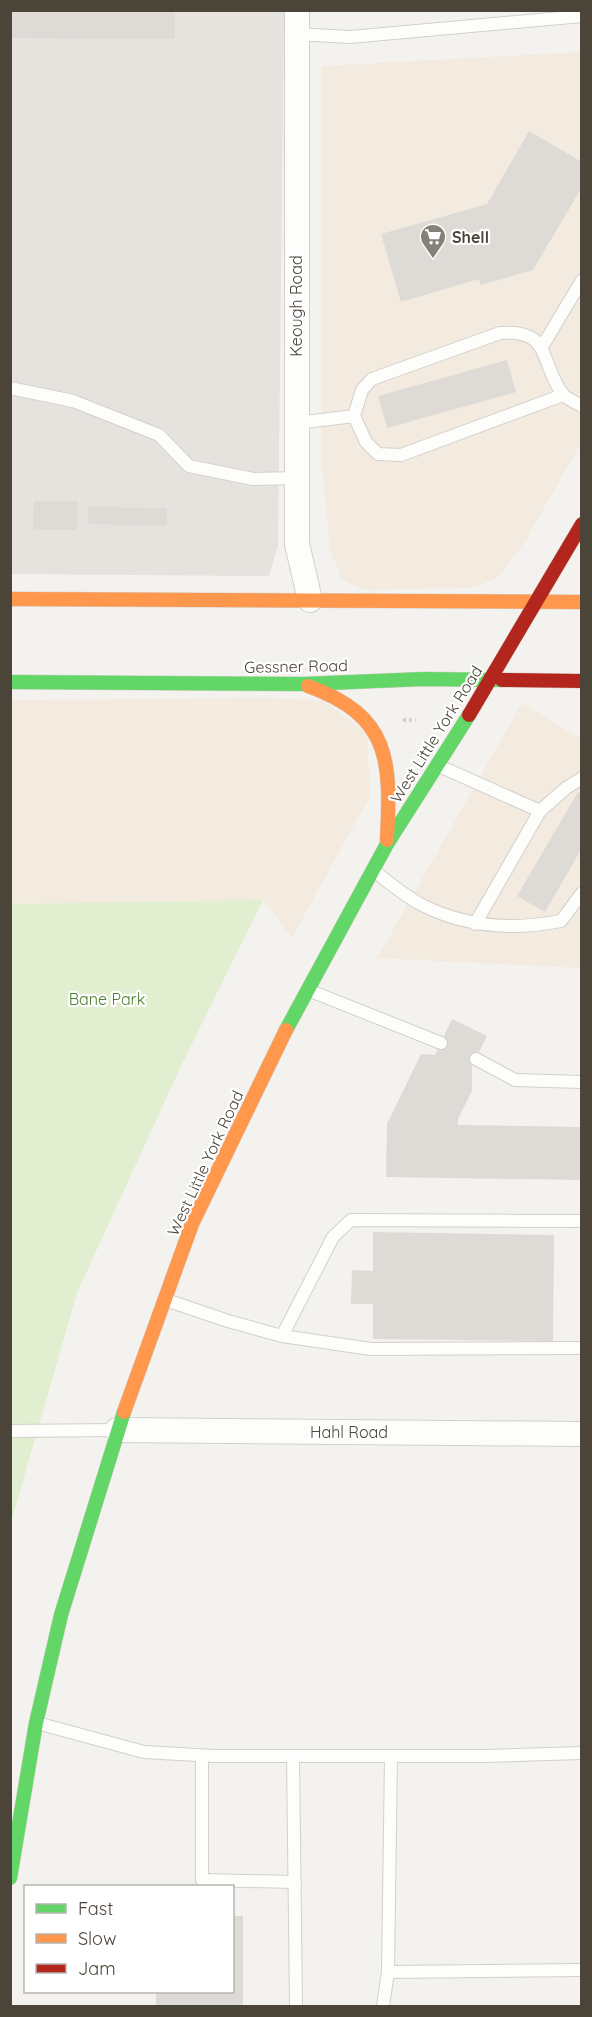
<svg xmlns="http://www.w3.org/2000/svg" width="592" height="2017" font-family="Quicksand,sans-serif">
	<rect width="100%" height="100%" fill="#f4f2ee"/>
	<g fill="#f3ebdf">
		<path d="M581 52V443L526 540 499 577 472 588 365 590 342 580 330 549 322 468V66Z"/>
		<path d="M266 698 322 700 367 733 370 796 292 938 263 900 11 904 10 700Z"/>
		<path d="M522 703 581 739V968L377 958Z"/>
	</g>
	<path fill="#e6e2de" d="M11 11H284L278 546 269 576 11 574Z"/>
	<path fill="#e1eecf" d="M263 900 181 1066 77 1293 11 1522V904Z"/>
	<g fill="#dedbd6">
		<path d="M10 10H175V39L10 38Z"/>
		<path d="M529 131 582 162V187L533 270 481 285 479 279 401 302 381 234 487 204Z"/>
		<path d="M507 360 516 392 387 428 378 396Z"/>
		<path d="M34 501H78L77 530H33Z"/>
		<path d="M88 507 167 508V526L88 524Z"/>
		<path d="M578 792 582 794V848L545 912 517 896Z"/>
		<path d="M452 1019 487 1036 472 1066V1091L458 1119V1125L582 1127V1180L386 1177 387 1124 421 1054 435 1055Z"/>
		<path d="M373 1232 554 1235 553 1341 373 1339V1304H351L352 1270 373 1271Z"/>
		<path d="M232 1916H243V2006H156V1992H232Z"/>
	</g>
	<g fill="none" stroke-linecap="round" stroke-linejoin="round">
		<defs>
			<g id="lane">
				<path d="M296 34 350 37 582 16"/>
				<path d="M542 347 582 280"/>
				<path d="M10 388 73 401 159 435 189 466 253 479 296 478"/>
				<path d="M354 416 366 442 378 454 401 455 563 395"/>
				<path d="M297 423 354 416 362 390 372 379 500 333C552 329 539 361 562 393 566 399 575 402 582 406"/>
				<path d="M437 765 540 811"/>
				<path d="M374 871C390 883 406 897 424 906 467 927 515 930 561 921L582 893"/>
				<path d="M475 924 540 811 566 788 582 778"/>
				<path d="M308 990 441 1043"/>
				<path d="M476 1059 515 1080 582 1082"/>
				<path d="M166 1300 228 1321 282 1336 371 1349 582 1348"/>
				<path d="M282 1336 333 1237 351 1220 582 1221"/>
				<path d="M10 1431 116 1430"/>
				<path d="M37 1723 144 1752 214 1756H486L582 1753"/>
				<path d="M202 1756V1880L295 1882"/>
				<path d="M293 1756 296 2006"/>
				<path d="M388 1972 391 1756"/>
				<path d="M383 2006 388 1972 582 1970"/>
			</g>
			<g id="street">
				<path d="M297 10V544L310 600"/>
				<path d="M117 1430 582 1434"/>
			</g>
			<g id="fast">
				<path d="M10 682 304 684 424 679 502 680"/>
				<path d="M286 1030 387 844 469 715"/>
				<path d="M10 1878 36 1723 61 1615 124 1412"/>
			</g>
			<g id="slow">
				<path d="M10 599 582 602"/>
				<path d="M308 686C391 716 391 761 387 840"/>
				<path d="M124 1412 192 1224 286 1030"/>
			</g>
			<g id="jam">
				<path d="M502 680 582 681"/>
				<path d="M469 715 582 524"/>
			</g>
		</defs>
		<use href="#lane" stroke="#d2d0cb" stroke-width="14"/>
		<use href="#street" stroke="#d2d0cb" stroke-width="26"/>
		<use href="#fast" stroke="#d3cfc5" stroke-width="15"/>
		<use href="#slow" stroke="#d3cfc5" stroke-width="15"/>
		<use href="#jam" stroke="#d3cfc5" stroke-width="15"/>
		<path stroke="#d3d2cc" stroke-width="4" stroke-dasharray="3 3" stroke-linecap="butt" d="M403 720H416"/>
		<use href="#lane" stroke="#fdfdfc" stroke-width="12"/>
		<use href="#street" stroke="#fdfdfc" stroke-width="24"/>
		<use href="#fast" stroke="#63d668" stroke-width="14"/>
		<use href="#slow" stroke="#ff974d" stroke-width="14"/>
		<use href="#jam" stroke="#b3261e" stroke-width="14"/>
	</g>
	<defs>
		<symbol id="supermarket-pin" viewBox="-11 -11 22 30"><path d="M0 17L-7.5 6A9.5 9.5 0 1 1 7.5 6Z" fill="#868178" stroke="#fff"/><path d="M-6-5.5h2.5l.6 2H6L4.5 2H-2.5L-4.4-4H-6ZM-1.5 3.2a1.3 1.3 0 1 0 .1 0ZM3 3.2a1.3 1.3 0 1 0 .1 0Z" fill="#fff"/></symbol>
	</defs>
	<g fill-rule="evenodd">
		<use href="#supermarket-pin" x="418" y="222" width="30" height="40"/>
	</g>
	<g text-anchor="middle" stroke-width="4.5" stroke-linejoin="round" paint-order="stroke">
		<g font-size="16" font-weight="bold" fill="#4b4439" stroke="#fff" text-anchor="start">
			<text x="452" y="243">Shell</text>
		</g>
		<g font-size="16" fill="#4b4439" stroke="#fff">
			<text transform="translate(296 306) rotate(-90)" y="6">Keough Road</text>
			<text transform="translate(296 666) rotate(-1)" y="6">Gessner Road</text>
			<text transform="translate(436 734) rotate(-58)" y="6">West Little York Road</text>
			<text transform="translate(205 1163) rotate(-65)" y="6">West Little York Road</text>
			<text x="349" y="1438">Hahl Road</text>
		</g>
		<g font-size="16" fill="#4a7f2a" stroke="#fff">
			<text x="107" y="1005">Bane Park</text>
		</g>
	</g>
	<rect width="592" height="2017" fill="none" stroke="#4b4439" stroke-width="24"/>
	<rect x="24" y="1885" width="210" height="108" fill="#ffffff" stroke="#b7b4b0" stroke-width="1.5"/>
	<rect x="36" y="1904" width="30" height="9" fill="#63d668" stroke="#b7b4b0" stroke-width="1.5"/>
	<text x="78" y="1915" font-size="18" fill="#4b4439">Fast</text>
	<rect x="36" y="1934" width="30" height="9" fill="#ff974d" stroke="#b7b4b0" stroke-width="1.5"/>
	<text x="78" y="1945" font-size="18" fill="#4b4439">Slow</text>
	<rect x="36" y="1964" width="30" height="9" fill="#b3261e" stroke="#b7b4b0" stroke-width="1.5"/>
	<text x="78" y="1975" font-size="18" fill="#4b4439">Jam</text>
</svg>
